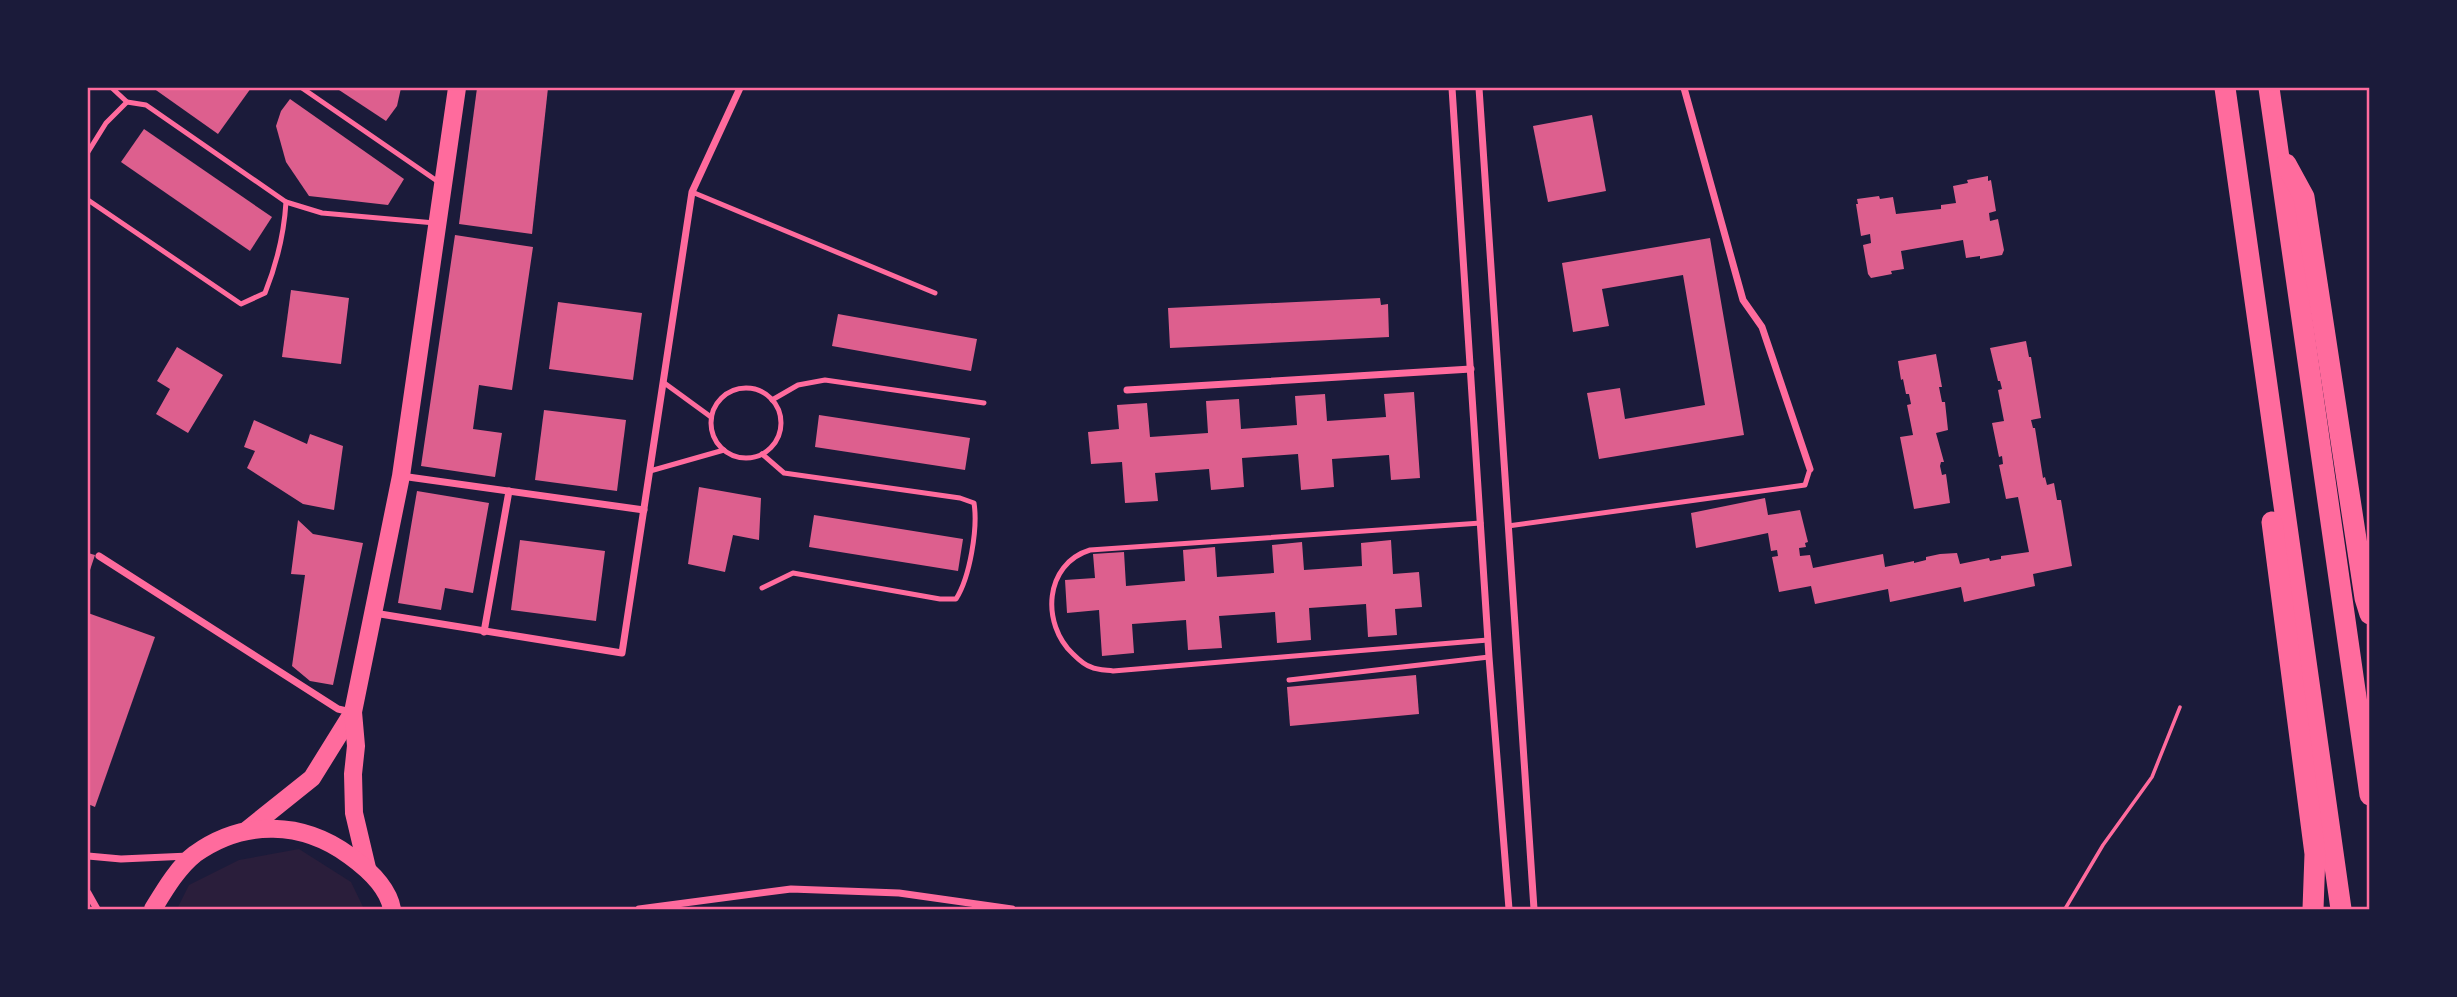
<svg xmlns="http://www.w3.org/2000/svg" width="2457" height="997" font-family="'Playfair Display',serif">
	<rect width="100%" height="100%" fill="#1b1b3a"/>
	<path fill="#2a1e3b" d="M299 849 351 882 364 909H177L189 885 239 860Z"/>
	<g fill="#dd5f8e">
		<path d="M153 88H251L218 134Z"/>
		<path d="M336 88H401L397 106 386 121Z"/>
		<path d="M477 88H548L532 234 459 224Z"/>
		<path d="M290 99 404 179 388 205 309 196 286 162 276 126 281 111Z"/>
		<path d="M1592 115 1606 191 1548 202 1533 126Z"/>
		<path d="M144 129 272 217 250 251 121 162Z"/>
		<path d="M1988 176V181L1991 180 1996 211 1989 213 1990 221 1998 219 2004 250 2002 255 1980 259V256L1966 258 1963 240 1901 251 1904 269 1891 271 1892 274 1871 278 1868 274 1863 245 1871 243 1870 234 1861 236 1856 204H1858L1857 199 1879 196 1880 199 1893 197 1896 214 1941 209V205L1956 203 1953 186 1968 183 1967 180Z"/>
		<path d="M455 235 533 247 512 390 479 385 473 429 502 433 495 477 421 466Z"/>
		<path d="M1710 238 1744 435 1599 459 1587 393 1620 388 1625 419 1705 405 1683 275 1602 289 1609 326 1573 332 1562 263Z"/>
		<path d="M291 290 349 298 341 364 282 357Z"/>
		<path d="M1380 298 1381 305 1388 304 1389 337 1170 348 1168 308Z"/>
		<path d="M558 302 642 313 633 380 549 369Z"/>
		<path d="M838 314 977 339 971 371 832 346Z"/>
		<path d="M2026 341 2029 357H2031L2041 418 2031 420 2033 428H2035L2043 478 2045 477 2047 485 2054 483 2057 500H2061L2072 566 2033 574 2035 586 1964 602 1961 587 1890 602 1888 589 1815 604 1811 586 1779 592 1772 557 1778 556 1777 550 1771 551 1768 533 1696 548 1691 513 1765 498 1768 515 1800 510 1808 542 1805 543 1806 547 1799 548 1800 556 1810 555 1813 568 1883 554 1885 567 1914 561V563L1926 560V557L1940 554 1957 553 1960 564 1989 558 1990 561 2001 559V556L2029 552 2018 497 2006 499 1999 465 2003 464 2002 456 1999 457 1992 423 2004 421 1998 390 2002 389 2000 381H1998L1990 348Z"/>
		<path d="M177 347 223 375 188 433 156 414 170 389 157 381Z"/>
		<path d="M1936 354 1942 387H1939L1942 402H1945L1948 430 1936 433 1944 462H1941L1940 466 1942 475 1946 474 1950 503 1914 509 1900 437 1913 435 1907 405 1911 404 1909 394H1906L1903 379 1901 380 1898 361Z"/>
		<path d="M1414 392 1420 478 1391 480 1389 455 1332 459 1334 487 1301 490 1298 454 1242 458 1244 487 1211 490 1209 469 1155 473 1158 501 1125 503 1122 462 1091 464 1088 432 1119 429 1117 405 1147 403 1150 437 1208 433 1206 401 1239 399 1241 429 1297 425 1295 396 1325 394 1327 421 1386 417 1384 394Z"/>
		<path d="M544 410 626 420 617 491 535 480Z"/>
		<path d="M819 415 970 438 965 470 815 447Z"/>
		<path d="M254 420 307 444 310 434 343 446 334 510 303 504 247 468 255 451 244 447Z"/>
		<path d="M699 487 761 498 759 540 733 535 725 572 688 564Z"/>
		<path d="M417 491 489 503 473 593 445 588 441 610 398 603Z"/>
		<path d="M814 515 963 539 958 571 809 547Z"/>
		<path d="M298 520 313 534 363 543 333 685 310 681 292 666 305 575 291 574Z"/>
		<path d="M520 540 605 551 596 621 511 610Z"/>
		<path d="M1391 540 1393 574 1419 572 1422 607 1395 609 1397 635 1368 637 1366 604 1309 608 1311 640 1277 643 1275 612 1219 616 1222 648 1188 650 1186 620 1132 624 1134 653 1102 656 1099 610 1067 613 1065 580 1095 578 1093 554 1124 552 1126 586 1185 581 1183 550 1215 547 1217 577 1274 573 1272 545 1302 542 1304 570 1362 566 1361 543Z"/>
		<path d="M88 553 95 555 88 576Z"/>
		<path d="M88 613 155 637 95 807 88 804Z"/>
		<path d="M1416 675 1419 714 1290 726 1287 687Z"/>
	</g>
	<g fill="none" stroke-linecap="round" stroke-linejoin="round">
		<path stroke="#ff6b9d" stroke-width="3.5" d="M2065 909 2103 845 2152 777 2180 707"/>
		<g stroke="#ff6b9d" stroke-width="5">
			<path d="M112 88 127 102"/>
			<path d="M302 88 440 183"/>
			<path d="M88 152 106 123 127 102 146 105 286 202C284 235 277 263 265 293L241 304 88 200"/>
			<path d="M692 192 935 293"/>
			<path d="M286 202 322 213 435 223"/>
			<path d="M663 382 711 417"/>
			<circle cx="746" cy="423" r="35"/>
			<path d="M772 400 798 385 825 380 984 403"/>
			<path d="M650 471 724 450"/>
			<path d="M1481 523 1090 550C1044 564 1041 624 1073 654 1078 659 1084 665 1091 667 1097 670 1106 670 1113 671L1488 640"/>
			<path d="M1508 526 1805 485 1810 469"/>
			<path d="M762 588 793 573 940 599H956C970 577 978 528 974 503L960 498 784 473 762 454"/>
			<path d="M1289 680 1489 657"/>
		</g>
		<g stroke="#ff6b9d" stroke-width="7">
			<path d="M1452 88 1489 657 1509 909"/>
			<path d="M1479 88 1534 909"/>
			<path d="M1684 88 1743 300 1762 327 1810 469"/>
			<path d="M1127 390 1471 369"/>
			<path d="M401 476 644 510"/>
			<path d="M99 556 338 709 351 712"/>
			<path d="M374 613 622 653 692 192 740 88"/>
			<path d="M484 632 509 491"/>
			<path d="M88 856 121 859 189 856"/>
			<path d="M88 893 97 909"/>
			<path d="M639 909 791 889 899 893 1012 909"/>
		</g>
		<g stroke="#ff6b9d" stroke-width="18">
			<path d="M247 830 312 778 353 712"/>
			<path d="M367 868 354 813 353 774 356 746 353 712 401 476 457 88"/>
			<path d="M153 909C164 891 178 867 195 854 244 819 303 821 350 856 368 869 388 887 392 909"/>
		</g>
		<g stroke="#ff6b9d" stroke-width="21">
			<path d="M2225 88 2341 909"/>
			<path d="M2269 88 2370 795"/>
			<path d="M2286 164 2304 197 2365 598 2370 614"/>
			<path d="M2272 522 2315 854 2313 909"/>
		</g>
	</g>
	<rect width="2457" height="997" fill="none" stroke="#1b1b3a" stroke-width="178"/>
	<rect x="89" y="89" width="2279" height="819" fill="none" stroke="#ff6b9d" stroke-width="2.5"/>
</svg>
